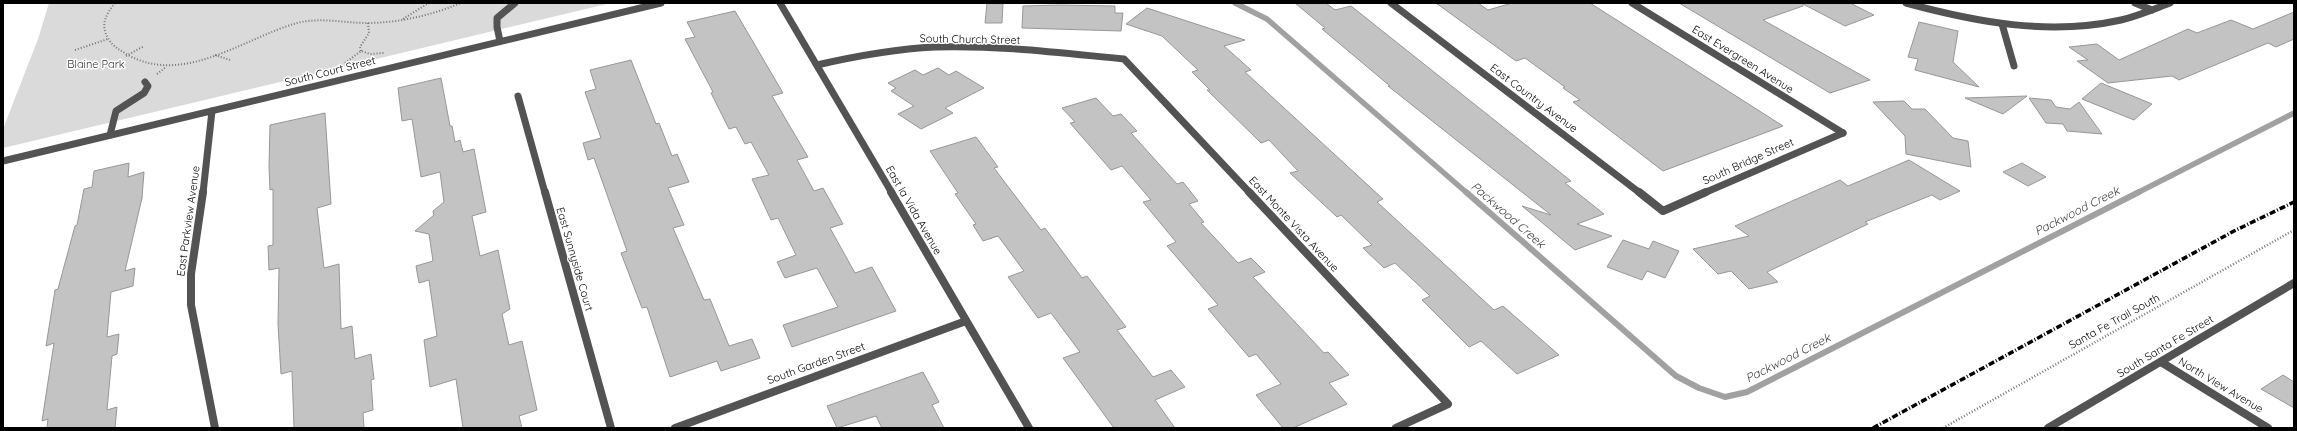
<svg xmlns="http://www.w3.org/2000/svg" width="2297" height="431" font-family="Quicksand,sans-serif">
	<rect width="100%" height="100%" fill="#fff"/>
	<path fill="#dadada" d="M49 3H611L3 148V129L38 39Z"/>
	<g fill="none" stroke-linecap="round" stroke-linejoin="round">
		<g stroke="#a1a1a1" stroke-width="5.5">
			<path d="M1235 3 1267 19 1467 193"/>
			<path d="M2137 193 2294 113"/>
		</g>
		<path stroke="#a1a1a1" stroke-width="6" d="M1466 192 1676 376 1699 388 1725 397 1747 392 2139 192"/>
	</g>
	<g fill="#c3c3c3" stroke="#979797">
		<path d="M987 3H1003L1002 23H985Z"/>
		<path d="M1295 3H1326L1335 10 1351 6 1571 181 1565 183 1604 214 1577 224 1612 236 1575 250 1522 206 1551 215 1388 86H1390L1322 29 1325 28Z"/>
		<path d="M1436 3H1478L1488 10 1512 3H1590L1783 126 1663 171 1573 102 1580 100 1563 88 1565 87 1525 58 1516 61Z"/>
		<path d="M1679 3H1850L1874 15 1845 26 1803 4V6L1763 20 1870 80 1830 93Z"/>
		<path d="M1058 5 1115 6V13H1123L1121 31 1022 28 1023 6Z"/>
		<path d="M1147 8 1245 40 1224 46 1251 70 1245 72 1383 199 1377 202 1494 310 1503 306 1559 355 1517 374 1481 341 1469 347 1422 300 1430 296 1395 263 1384 268 1363 248 1372 245 1341 215 1337 217 1290 173 1298 171 1269 140 1261 143 1207 90H1210L1192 72 1198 70 1162 36 1126 24Z"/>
		<path d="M735 11 783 93 772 96 808 157 797 160 814 191 823 188 843 224 830 228 855 273 872 267 896 311 792 347 783 325 838 307 817 268 785 278 777 262 796 255 778 218 771 220 752 179 769 175 751 142 745 144 736 127 729 129 711 93 713 92 685 39 695 37 687 22Z"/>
		<path d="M2294 12V39L2276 47 2268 43 2179 80 2172 76 2108 83 2077 61 2088 60 2069 47 2097 44 2119 60 2188 29 2197 33 2231 20 2253 29Z"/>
		<path d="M1919 22 1958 31 1953 62 1979 87 1915 70 1918 59 1908 57Z"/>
		<path d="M631 60 656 124 659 123 672 156 677 154 689 182 668 188 684 225 673 228 704 300 710 299 729 346 752 339 760 358 721 371 717 361 670 377 647 307 642 308 621 253 627 251 594 158 588 160 583 143 601 138 585 92 596 89 590 70Z"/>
		<path d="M938 68 949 75 956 71 984 88 945 108 953 113 921 129 898 114 914 106 891 91 896 88 888 83 915 70 923 75Z"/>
		<path d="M441 78 450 126H452L455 142 460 140 463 152 474 149 486 212 472 216 480 256 498 250 510 309 502 314 509 345 522 341 537 410 519 416 522 428H463L456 379 430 387 424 340 437 336 429 280 419 283 416 266 433 261 429 234 415 231 434 215 433 211 444 202 440 172 421 177 412 119 402 121 398 88Z"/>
		<path d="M2101 83 2123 92 2152 104 2134 120 2082 99Z"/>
		<path d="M2027 96 2003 114 1965 98Z"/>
		<path d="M1096 98 1113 116 1121 114 1137 131 1131 133 1177 184 1183 182 1198 201 1189 204 1204 222 1201 223 1238 263 1251 258 1265 272 1253 277 1324 353 1328 352 1349 375 1329 383 1347 404 1293 428H1283L1256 395 1281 384 1256 354 1249 357 1208 309 1218 305 1167 246 1176 242 1143 202 1151 200 1122 166 1111 170 1070 123 1075 122 1062 108Z"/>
		<path d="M2029 98 2051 100 2056 107 2070 109 2079 102 2102 134 2067 131 2063 124 2046 123Z"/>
		<path d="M1904 101 1912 109H1925L1953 138 1968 141 1971 167 1906 154 1905 136 1873 102Z"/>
		<path d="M325 113 331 204 317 208 324 268 339 264 341 329 352 326 355 359 371 354 374 379 371 380 373 410 363 413 364 428H294L292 371 281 374 278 324 279 268 269 270 268 246 273 245V189L270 190 269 167 270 125Z"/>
		<path d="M976 137 998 167 994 168 1041 230 1045 228 1082 278 1087 276 1126 327 1117 330 1153 377 1171 370 1185 387 1155 400 1175 428H1114L1063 358 1080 352 1051 313 1038 318 1019 292 1008 277 1024 271 998 236 983 241 973 225 976 224 955 194 958 193 930 151Z"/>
		<path d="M1909 160 1960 191 1940 200 1932 195 1865 222 1868 224 1767 272 1778 282 1749 289 1731 271 1718 274 1693 249 1749 236 1735 226 1840 180 1848 186Z"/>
		<path d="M129 163 128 177 144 172 142 198 125 271 135 268 133 286 111 292 107 337 119 334 117 354 112 356 107 410 117 407 115 428H47L48 419 42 421 54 343 46 346 55 290 58 289 75 226 77 225 84 189 92 187 94 171Z"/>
		<path d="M2022 163 2046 177 2028 186 2003 172Z"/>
		<path d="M1623 240 1649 249 1653 241 1679 251 1665 278 1647 271 1642 280 1607 267Z"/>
		<path d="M923 372 939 402 932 405 944 428H882L876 416 837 428 827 406Z"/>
		<path d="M2283 375 2294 382V408L2261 389Z"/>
	</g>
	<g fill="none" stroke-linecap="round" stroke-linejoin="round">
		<g stroke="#757575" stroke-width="2" stroke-dasharray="1 2" stroke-linecap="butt">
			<path d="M115 3C106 14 100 25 108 38 113 47 120 50 128 55 184 86 244 38 297 23 320 17 344 23 367 23 399 23 432 15 461 3"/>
			<path d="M403 19 427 4"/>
			<path d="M75 50 108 39"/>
			<path d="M361 51 360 47 369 33 368 23"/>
			<path d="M215 55 230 60"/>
			<path d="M126 56 144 46"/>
			<path d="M345 63 361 51 370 54 384 53"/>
			<path d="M157 74 166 67"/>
		</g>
		<path stroke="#757575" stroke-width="2.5" stroke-dasharray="1 2" stroke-linecap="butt" d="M1943 428 2294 230"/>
		<g stroke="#535353" stroke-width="7">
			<path d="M500 41 497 27V18L515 3"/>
			<path d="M110 135 116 111 144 93 148 86 145 82"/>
		</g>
		<g stroke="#535353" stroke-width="7">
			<path d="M780 3 892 193"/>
			<path d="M1391 3 1640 193"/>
			<path d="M1632 3 1843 133"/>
			<path d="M1906 3C1976 22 2049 36 2121 20 2138 16 2154 9 2170 3"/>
			<path d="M2135 3 2152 10"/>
			<path d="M2002 24 2014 66"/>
			<path d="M817 65C856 56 895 49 935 47 998 45 1061 53 1124 59L1250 193"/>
			<path d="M518 96 545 193"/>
			<path d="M203 193 212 111"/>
			<path d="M1704 193 1843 133"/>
		</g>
		<g stroke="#535353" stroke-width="8">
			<path d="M203 192 191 274V305L215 428"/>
			<path d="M545 192 611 428"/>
			<path d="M891 192 1029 428"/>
			<path d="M1249 192 1448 404 1396 428"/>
			<path d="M1639 192 1663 211 1706 192"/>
			<path d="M2161 362 2268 428"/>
			<path d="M675 428 966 321"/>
		</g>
		<path stroke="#535353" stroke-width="7" d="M3 161 661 3"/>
		<path stroke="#535353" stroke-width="8" d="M2048 428 2294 283"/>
		<path stroke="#000" stroke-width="3.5" stroke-dasharray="6 2 1 2" stroke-linecap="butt" d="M1873 428 2234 231 2294 202"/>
	</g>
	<g text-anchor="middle" stroke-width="3" stroke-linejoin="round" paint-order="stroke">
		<g font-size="11" fill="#000" stroke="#fff">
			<text transform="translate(970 39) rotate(1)" y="4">South Church Street</text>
			<text transform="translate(1743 59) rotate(32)" y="4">East Evergreen Avenue</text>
			<text transform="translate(330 71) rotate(-14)" y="4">South Court Street</text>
			<text transform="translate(1534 98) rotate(37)" y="4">East Country Avenue</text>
			<text transform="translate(1748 161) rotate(-24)" y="4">South Bridge Street</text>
			<text transform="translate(914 210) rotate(60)" y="4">East la Vida Avenue</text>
			<text transform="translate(188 221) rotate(-82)" y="4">East Parkview Avenue</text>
			<text transform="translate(1294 224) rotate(47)" y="4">East Monte Vista Avenue</text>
			<text transform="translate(575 259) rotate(74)" y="4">East Sunnyside Court</text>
			<text transform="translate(2114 321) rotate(-29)" y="4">Santa Fe Trail South</text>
			<text transform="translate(2165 346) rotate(-31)" y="4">South Santa Fe Street</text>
			<text transform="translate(816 363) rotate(-20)" y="4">South Garden Street</text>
			<text transform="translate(2221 385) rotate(31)" y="4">North View Avenue</text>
		</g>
		<g font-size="11" fill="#313131" stroke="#fff">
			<text x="96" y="68">Blaine Park</text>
		</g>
		<g font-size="12" font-style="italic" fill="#424242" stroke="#fff">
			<text transform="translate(2077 211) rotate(-27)" y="4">Packwood Creek</text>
			<text transform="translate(1508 215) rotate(41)" y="4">Packwood Creek</text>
			<text transform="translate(1788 358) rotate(-27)" y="4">Packwood Creek</text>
		</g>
	</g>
	<rect width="2297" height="431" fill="none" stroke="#000000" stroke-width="8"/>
</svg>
